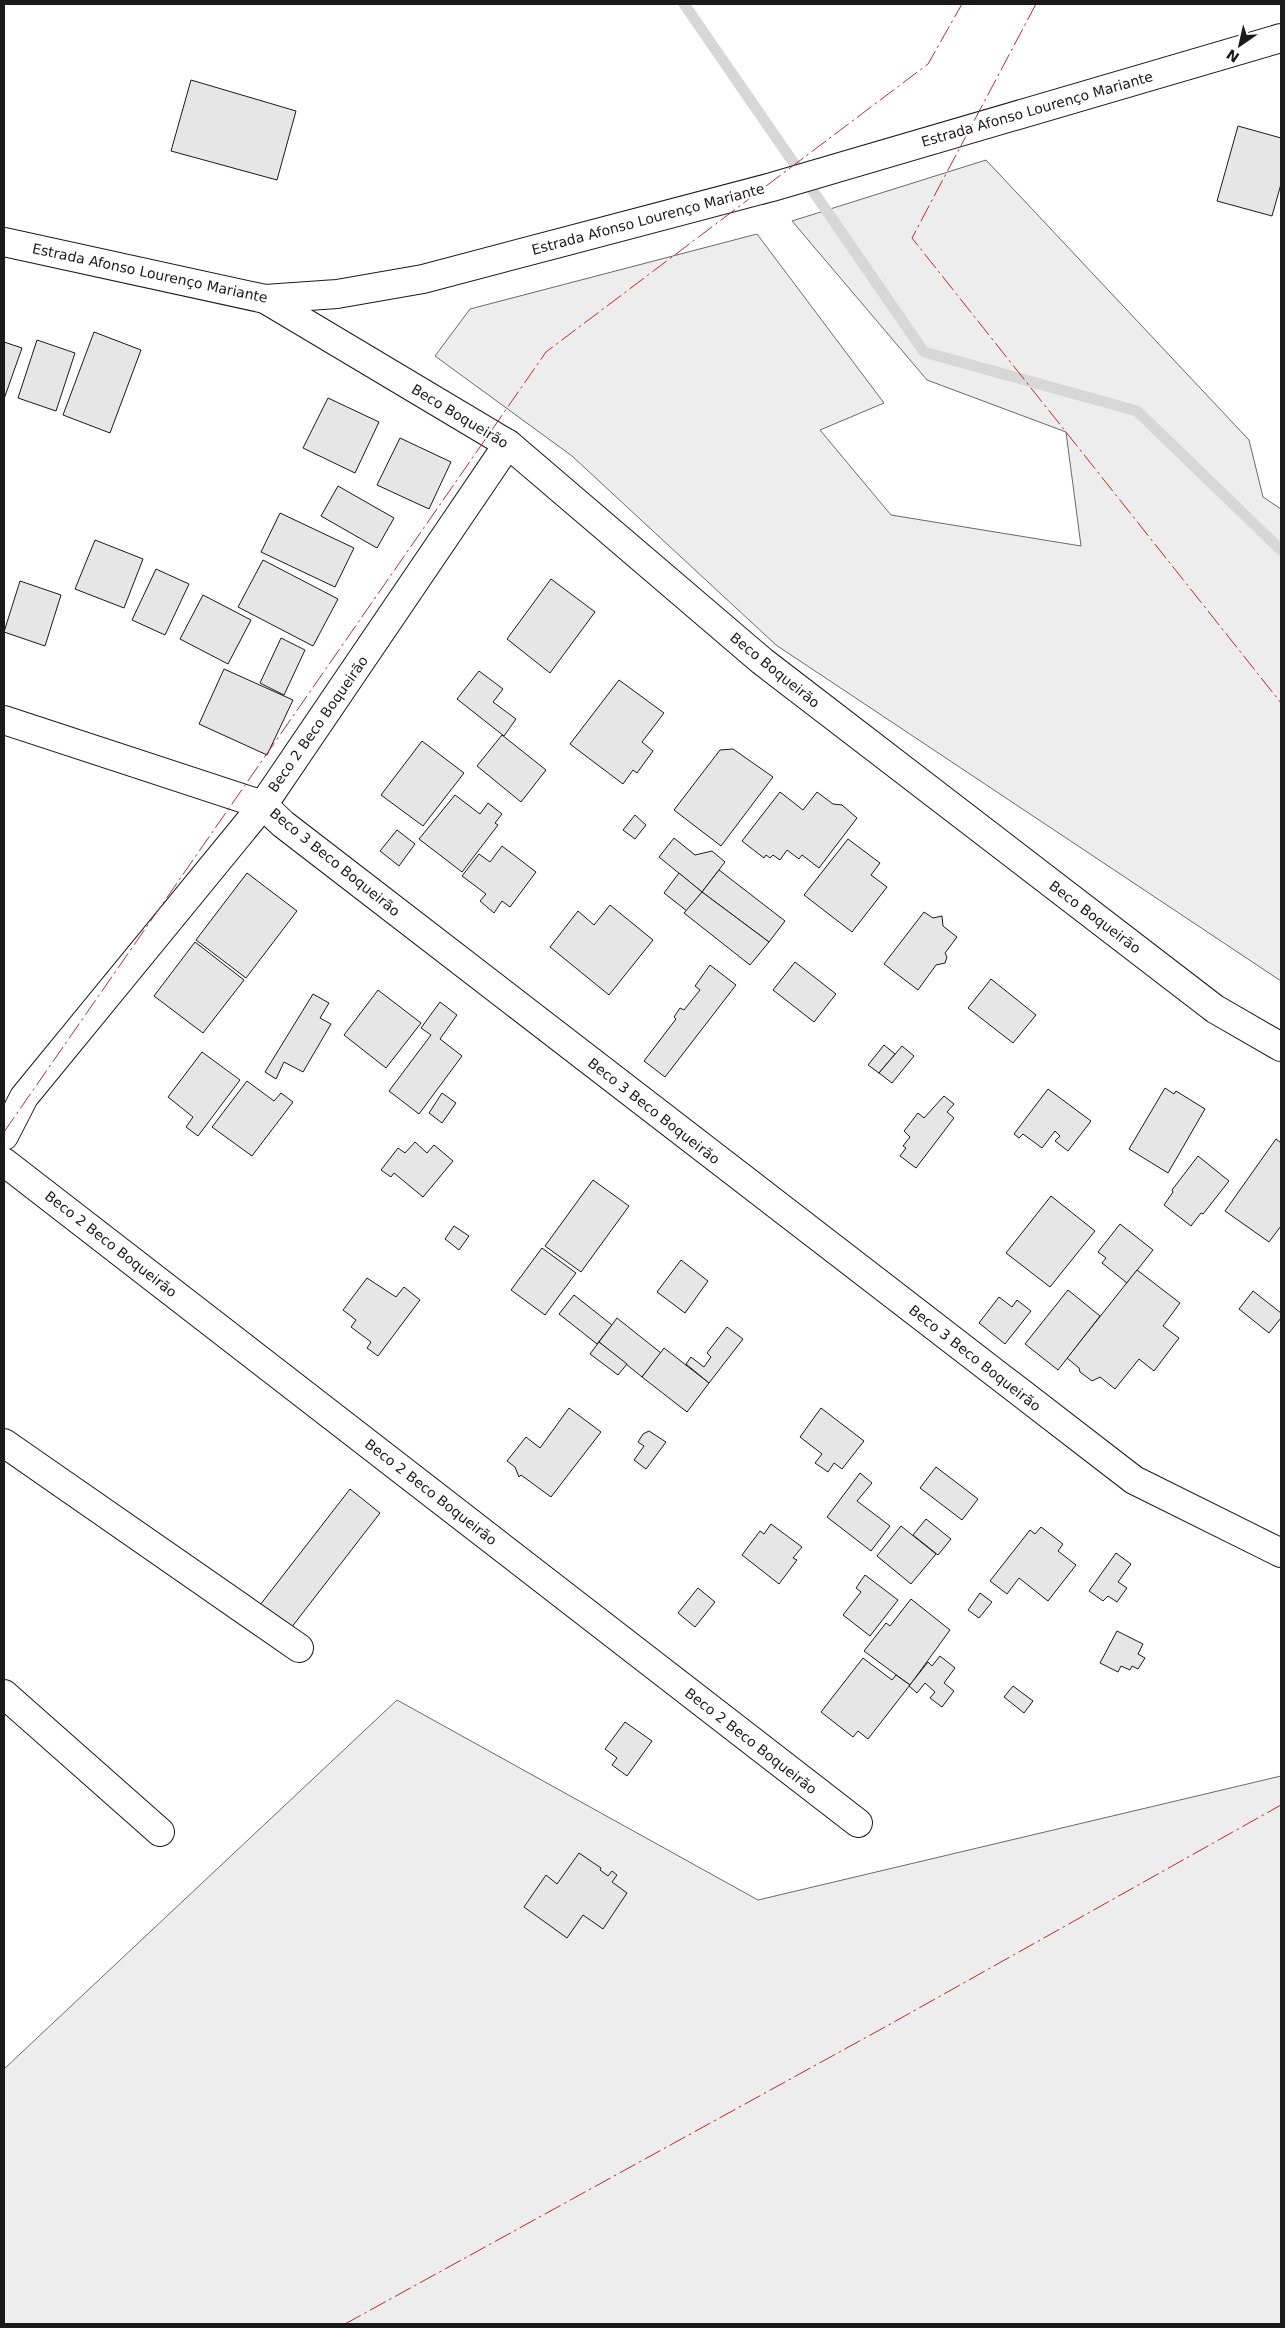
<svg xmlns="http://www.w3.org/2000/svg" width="1285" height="2328" font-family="'DejaVu Sans',sans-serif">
	<rect width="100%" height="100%" fill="#fff"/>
	<g fill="#ededed" stroke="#6a6a6a">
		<path d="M986 160 1249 440 1263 497 1281 509V981L776 645 572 456 435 356 470 309 757 234 884 403 820 430 891 515 1081 546 1066 432 927 380 792 221Z"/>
		<path d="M397 1700 758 1900 1281 1776V2324H4V2069Z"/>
	</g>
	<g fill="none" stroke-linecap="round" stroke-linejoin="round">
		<path stroke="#d7d7d7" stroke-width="11" d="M684 4 924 352 1137 411 1281 550"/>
	</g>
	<g fill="#e6e6e6" stroke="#1a1a1a">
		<path d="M191 80 296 111 277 180 171 151Z"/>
		<path d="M1238 126 1281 138V184L1272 216 1217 201Z"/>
		<path d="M94 332 141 350 110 433 63 415Z"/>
		<path d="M37 340 75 353 56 411 18 398Z"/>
		<path d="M4 342 22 348 4 399Z"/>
		<path d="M328 398 379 422 355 473 303 448Z"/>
		<path d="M400 438 451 462 429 509 377 485Z"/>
		<path d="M338 486 394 518 377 548 321 516Z"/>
		<path d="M280 513 354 548 335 587 261 552Z"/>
		<path d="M95 540 143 559 124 608 75 589Z"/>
		<path d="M263 560 338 599 313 646 238 607Z"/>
		<path d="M156 569 189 584 165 635 132 620Z"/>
		<path d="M551 579 595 612 550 673 507 639Z"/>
		<path d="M20 581 61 595 45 646 4 632Z"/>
		<path d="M203 595 251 620 228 664 180 639Z"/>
		<path d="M281 638 305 650 284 695 260 683Z"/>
		<path d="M224 669 293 700 267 755 199 724Z"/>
		<path d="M479 671 503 689 493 702 516 719 504 736 457 699Z"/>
		<path d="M619 680 664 713 642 742 653 751 637 773 633 770 623 784 570 744Z"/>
		<path d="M502 735 546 770 521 802 477 766Z"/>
		<path d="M422 741 464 773 423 826 381 795Z"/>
		<path d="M733 749 773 777 721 846 674 810 720 750Z"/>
		<path d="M780 792 803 810 817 792 833 804 842 805 857 818 819 868 802 855 799 859 787 850 780 860 773 855 770 858 766 855 764 858 742 841Z"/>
		<path d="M455 795 480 814 488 803 502 814 495 823 498 825 462 872 419 839Z"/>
		<path d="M635 815 646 825 635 839 623 830Z"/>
		<path d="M397 830 415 844 399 866 380 851Z"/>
		<path d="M674 838 695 855 712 851 725 862 702 892 659 857Z"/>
		<path d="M848 839 880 863 871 875 887 887 852 932 804 895Z"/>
		<path d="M502 846 536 872 510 907 502 901 494 913 480 901 486 894 462 876 479 854 490 862Z"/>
		<path d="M719 870 785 921 769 942 702 892Z"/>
		<path d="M247 873 297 911 246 978 196 940Z"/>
		<path d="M679 873 702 892 687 911 664 893Z"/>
		<path d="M702 892 769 942 750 965 684 913Z"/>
		<path d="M610 905 653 940 609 995 550 947 578 911 594 925Z"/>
		<path d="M924 912 933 918 942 916 943 926 957 937 945 953 947 957 945 963 936 965 918 990 884 964Z"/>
		<path d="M195 942 244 980 203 1033 154 996Z"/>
		<path d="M795 962 836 994 814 1022 773 990Z"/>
		<path d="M710 965 736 985 665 1077 644 1061 676 1019 674 1017 680 1008 684 1010 700 990 695 986Z"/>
		<path d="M991 979 1036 1015 1013 1043 968 1008Z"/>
		<path d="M378 990 421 1023 386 1068 344 1035Z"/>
		<path d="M313 994 329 1003 320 1018 331 1024 303 1072 284 1062 276 1079 265 1072Z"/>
		<path d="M440 1002 457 1015 440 1039 462 1056 419 1114 389 1091 431 1035 421 1028Z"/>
		<path d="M884 1045 895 1054 879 1073 868 1065Z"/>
		<path d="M902 1046 914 1056 892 1083 879 1073Z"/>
		<path d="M202 1052 240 1080 198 1136 186 1127 193 1117 168 1097Z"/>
		<path d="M247 1081 274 1101 281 1093 293 1102 252 1156 212 1127Z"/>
		<path d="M1165 1088 1174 1094 1176 1091 1205 1109 1168 1173 1129 1149Z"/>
		<path d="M1048 1089 1091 1121 1068 1151 1055 1141 1060 1136 1055 1131 1042 1148 1023 1134 1019 1138 1014 1134Z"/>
		<path d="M442 1093 456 1103 442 1123 429 1113Z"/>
		<path d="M944 1096 954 1104 947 1112 954 1118 916 1168 900 1156 906 1148 903 1146 910 1137 904 1131 918 1113 924 1118Z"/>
		<path d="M1276 1139 1281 1143V1226L1269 1242 1225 1211Z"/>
		<path d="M415 1142 427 1153 434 1145 453 1161 423 1197 394 1173 391 1177 381 1170 398 1148 405 1153Z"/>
		<path d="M1198 1156 1229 1181 1203 1214 1201 1213 1191 1226 1164 1205 1173 1192 1172 1190Z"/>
		<path d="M593 1180 629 1206 581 1272 545 1246Z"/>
		<path d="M1051 1196 1095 1231 1050 1287 1006 1253Z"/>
		<path d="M1120 1224 1153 1250 1127 1283 1102 1263 1106 1258 1098 1252Z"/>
		<path d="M454 1226 469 1236 459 1250 445 1239Z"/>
		<path d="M542 1248 576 1273 545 1315 511 1290Z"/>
		<path d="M681 1260 708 1281 685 1313 657 1292Z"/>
		<path d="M1137 1270 1180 1303 1163 1326 1179 1338 1154 1371 1139 1359 1115 1389 1100 1377 1092 1381 1080 1372 1079 1368 1067 1358Z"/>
		<path d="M367 1278 396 1297 404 1287 420 1300 378 1356 367 1348 371 1342 351 1327 356 1320 343 1310Z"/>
		<path d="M1068 1290 1100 1316 1058 1370 1025 1344Z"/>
		<path d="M1253 1291 1281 1313V1318L1269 1333 1239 1309Z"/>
		<path d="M574 1295 612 1325 597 1344 559 1314Z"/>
		<path d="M999 1297 1012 1307 1017 1300 1031 1311 1005 1344 979 1323Z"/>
		<path d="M617 1318 661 1353 642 1377 599 1342Z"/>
		<path d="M727 1327 743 1339 709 1383 686 1364 691 1357 704 1367 711 1357 707 1353Z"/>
		<path d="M599 1342 627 1364 618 1375 590 1354Z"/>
		<path d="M664 1348 709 1383 687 1412 642 1377Z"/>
		<path d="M569 1408 601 1432 551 1497 521 1475 519 1477 515 1467 507 1461 526 1437 540 1448Z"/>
		<path d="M821 1408 864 1441 842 1469 834 1463 828 1472 815 1463 822 1454 800 1437Z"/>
		<path d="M649 1431 666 1442 646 1469 634 1460 644 1446 638 1442 643 1434Z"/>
		<path d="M936 1467 978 1499 962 1520 920 1488Z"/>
		<path d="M860 1473 872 1483 857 1501 890 1526 871 1551 827 1517Z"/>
		<path d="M350 1489 380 1513 291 1628 260 1605Z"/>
		<path d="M926 1519 951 1539 938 1555 913 1535Z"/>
		<path d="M771 1524 802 1547 793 1558 797 1560 779 1584 742 1555 760 1531 764 1534Z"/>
		<path d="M901 1526 936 1554 911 1584 877 1556Z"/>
		<path d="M1041 1527 1063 1544 1058 1551 1076 1565 1048 1601 1019 1578 1007 1594 990 1581 1030 1530 1035 1534Z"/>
		<path d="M1116 1553 1131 1564 1118 1582 1127 1588 1117 1602 1108 1596 1103 1601 1089 1591Z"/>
		<path d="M865 1575 898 1600 870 1636 843 1615 861 1592 856 1588Z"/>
		<path d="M698 1588 715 1602 695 1627 678 1613Z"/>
		<path d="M980 1593 992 1602 979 1618 968 1610Z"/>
		<path d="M911 1599 950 1630 910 1685 864 1651 886 1623 890 1626Z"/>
		<path d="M1117 1631 1143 1644 1138 1654 1145 1658 1138 1669 1132 1666 1130 1670 1121 1666 1118 1672 1100 1663Z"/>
		<path d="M940 1656 955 1668 944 1683 954 1691 942 1707 930 1698 935 1692 925 1683 917 1693 909 1686 928 1662 932 1666Z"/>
		<path d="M863 1658 892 1680 896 1675 910 1685 868 1739 858 1731 853 1737 821 1712Z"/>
		<path d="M1013 1686 1033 1701 1024 1713 1004 1697Z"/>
		<path d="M625 1722 652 1741 627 1776 612 1765 617 1758 605 1749Z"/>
		<path d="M579 1853 601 1868 600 1870 608 1876 612 1871 617 1875 612 1882 627 1893 603 1929 583 1915 567 1938 524 1907 546 1875 557 1884Z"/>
	</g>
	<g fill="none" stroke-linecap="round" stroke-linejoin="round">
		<defs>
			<g id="minor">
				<path d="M265 299 508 444 762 661 1215 1009 1281 1047"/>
				<path d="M4 720 263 805 283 824 1134 1480 1281 1553"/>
				<path d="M4 1136 24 1097 263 805 508 444"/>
				<path d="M4 1162 858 1823"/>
				<path d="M4 1443 299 1648"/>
				<path d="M4 1694 160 1832"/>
			</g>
			<path id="secondary" d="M4 242 265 299 337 294 423 279 772 187 1281 38"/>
		</defs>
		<use href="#minor" stroke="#1a1a1a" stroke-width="30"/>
		<use href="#secondary" stroke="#1a1a1a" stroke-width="30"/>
		<use href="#minor" stroke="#fff" stroke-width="28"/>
		<use href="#secondary" stroke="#fff" stroke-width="28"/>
		<g stroke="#c62828" stroke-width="1" stroke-dasharray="18 4 2.5 4" stroke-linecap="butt">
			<path d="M1036 4 912 238 1281 703"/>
			<path d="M4 1132 546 352 928 64 962 4"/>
			<path d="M345 2324 894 2022 1281 1805"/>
		</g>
	</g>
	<g text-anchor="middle" stroke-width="4" stroke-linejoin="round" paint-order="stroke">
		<g font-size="14" fill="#1a1a1a" stroke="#fff">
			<text transform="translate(1037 109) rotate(-16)" y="5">Estrada Afonso Lourenço Mariante</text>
			<text transform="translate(648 219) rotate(-15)" y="5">Estrada Afonso Lourenço Mariante</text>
			<text transform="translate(150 273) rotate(12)" y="5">Estrada Afonso Lourenço Mariante</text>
			<text transform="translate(460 416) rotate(31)" y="5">Beco Boqueirão</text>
			<text transform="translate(775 670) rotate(39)" y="5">Beco Boqueirão</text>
			<text transform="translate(318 724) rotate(-55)" y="5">Beco 2 Beco Boqueirão</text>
			<text transform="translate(335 862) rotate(39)" y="5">Beco 3 Beco Boqueirão</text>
			<text transform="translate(1095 917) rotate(37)" y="5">Beco Boqueirão</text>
			<text transform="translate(654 1111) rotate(38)" y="5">Beco 3 Beco Boqueirão</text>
			<text transform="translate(111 1244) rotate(38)" y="5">Beco 2 Beco Boqueirão</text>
			<text transform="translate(975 1358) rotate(38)" y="5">Beco 3 Beco Boqueirão</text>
			<text transform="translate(431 1492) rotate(38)" y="5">Beco 2 Beco Boqueirão</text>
			<text transform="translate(751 1741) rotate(38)" y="5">Beco 2 Beco Boqueirão</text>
		</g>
	</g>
	<rect width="1285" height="2328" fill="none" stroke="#1a1a1a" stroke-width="10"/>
	<g transform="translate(1240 45) rotate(214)" stroke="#ffffff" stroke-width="4" paint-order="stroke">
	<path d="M0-4L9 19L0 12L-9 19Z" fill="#1a1a1a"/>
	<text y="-8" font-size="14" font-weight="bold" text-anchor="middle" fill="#1a1a1a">N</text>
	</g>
</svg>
